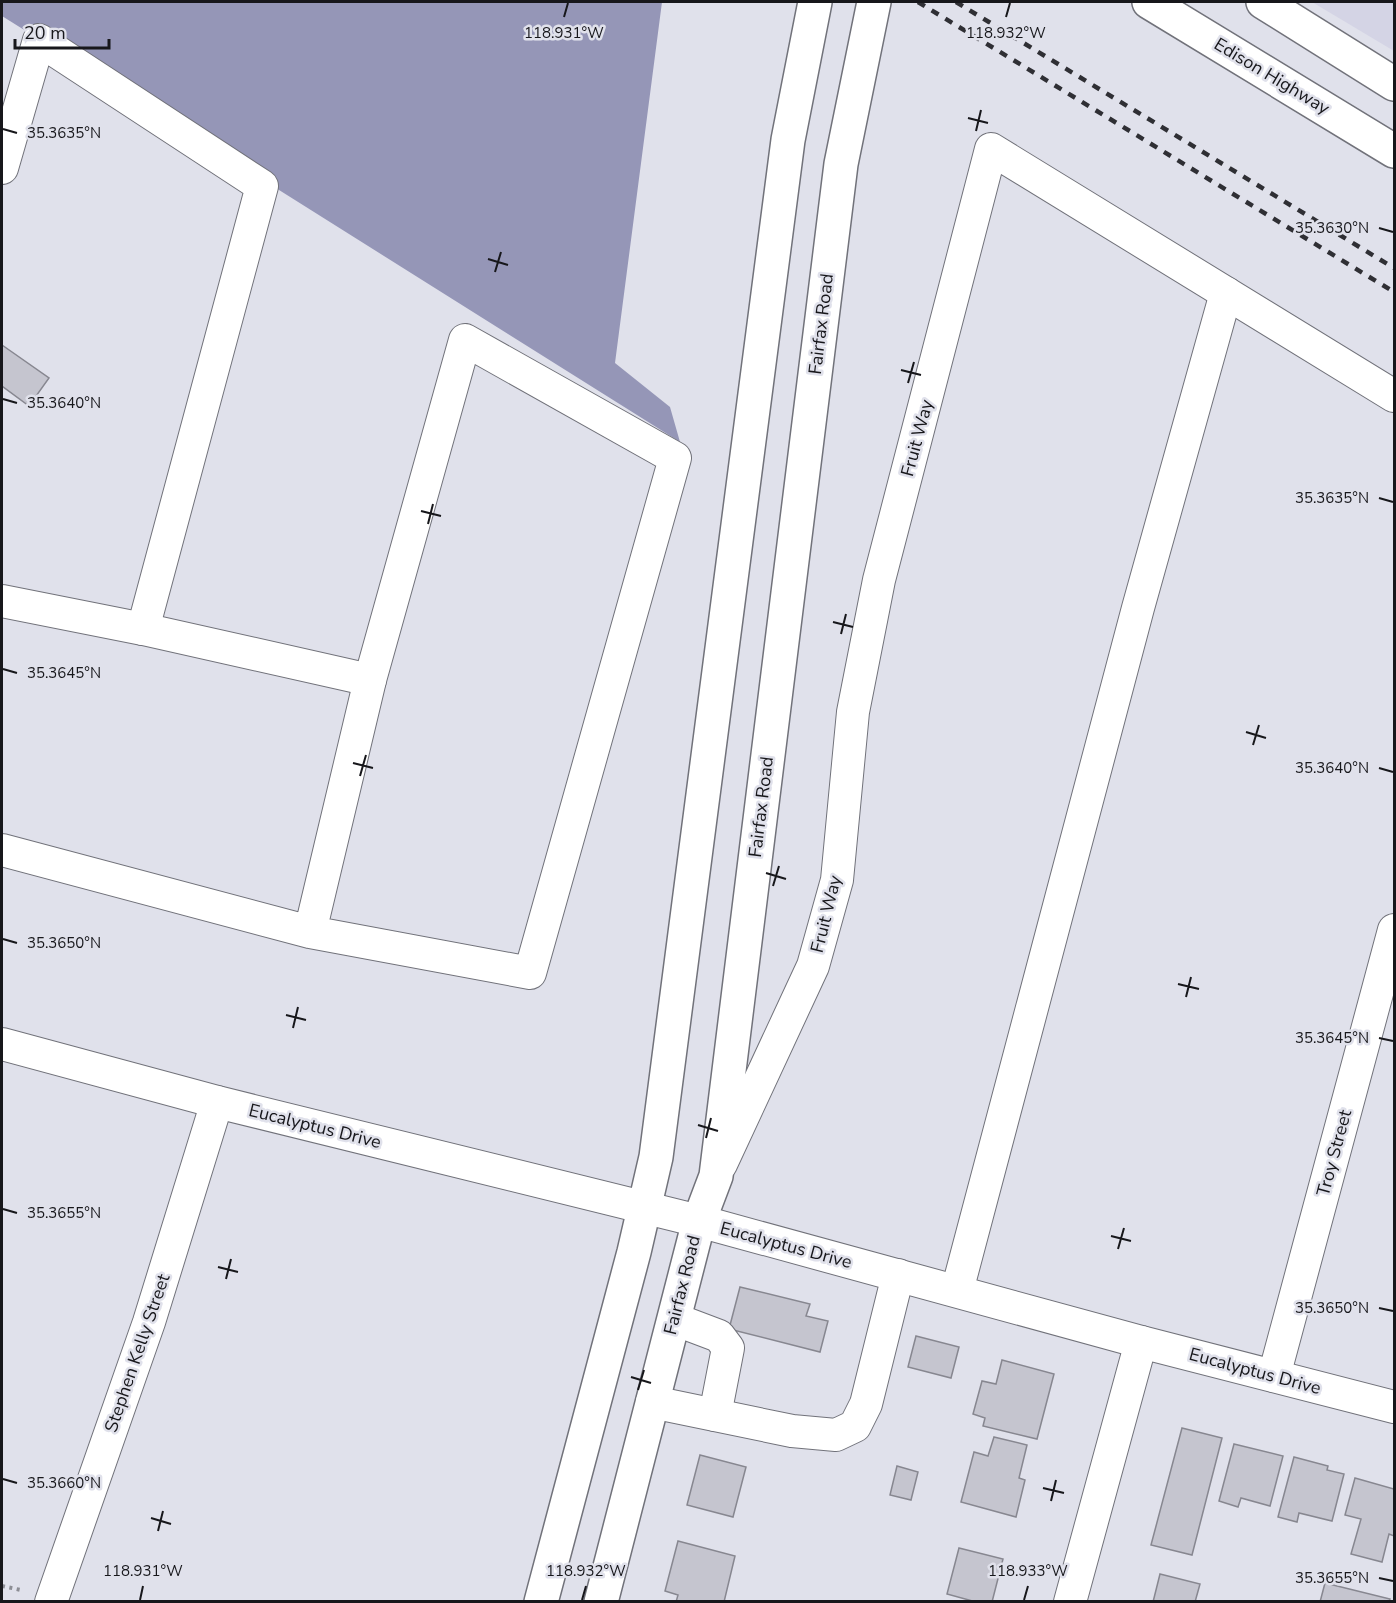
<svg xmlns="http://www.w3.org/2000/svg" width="1396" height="1603" font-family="'Nunito Sans',sans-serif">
	<rect width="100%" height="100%" fill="#e0e1eb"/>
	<path fill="#d4d4e5" d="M1312 2H1394V51Z"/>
	<path fill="#9596b7" d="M2 2H662L615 363 670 407 680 442 2 16Z"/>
	<g fill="#c5c5cf" stroke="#878790" stroke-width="1.5">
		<path d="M2 345 49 378 29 406 2 386Z"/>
		<path d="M740 1287 810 1304 806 1316 828 1321 820 1352 729 1329Z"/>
		<path d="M916 1336 959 1347 951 1378 908 1367Z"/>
		<path d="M1002 1360 1054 1374 1037 1439 983 1426 985 1418 973 1414 982 1381 996 1384Z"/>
		<path d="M1182 1428 1222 1438 1192 1555 1151 1545Z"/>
		<path d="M994 1437 1027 1445 1019 1478 1025 1480 1016 1517 961 1502 974 1452 988 1456Z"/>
		<path d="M1234 1444 1283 1456 1270 1506 1241 1498 1238 1507 1219 1501Z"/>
		<path d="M700 1455 746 1467 733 1517 687 1505Z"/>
		<path d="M1294 1457 1328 1466 1327 1470 1344 1474 1332 1521 1299 1513 1297 1522 1278 1517Z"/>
		<path d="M897 1466 918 1472 911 1500 890 1495Z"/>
		<path d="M1355 1478 1394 1489V1536L1389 1534 1382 1562 1351 1554 1361 1519 1345 1515Z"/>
		<path d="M678 1541 735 1556 724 1602H676L678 1595 665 1591Z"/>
		<path d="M959 1548 1003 1559 992 1602H976L947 1594Z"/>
		<path d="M1160 1574 1200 1584 1195 1602H1153Z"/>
		<path d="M1325 1583 1390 1599 1389 1602H1320Z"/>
	</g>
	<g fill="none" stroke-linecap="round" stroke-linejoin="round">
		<defs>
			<g id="minor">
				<path d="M2 168 39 40 262 186 143 629"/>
				<path d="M2 601 143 629 370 680"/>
				<path d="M2 850 310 932 530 973 675 458 465 340 370 680 310 932"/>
				<path d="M2 1044 217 1102 699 1221 1141 1342 1394 1407"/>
				<path d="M721 1164 813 966 837 880 853 712 879 580 991 149 1394 396"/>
				<path d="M957 1291 1138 608 1226 293"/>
				<path d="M674 1319 719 1336 728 1348 715 1415"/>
				<path d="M1274 1376 1394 930"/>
				<path d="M652 1402 792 1431 836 1435 855 1426 866 1404 898 1275"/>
				<path d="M51 1602 149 1322 217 1102"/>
				<path d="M1070 1602 1141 1342"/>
			</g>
			<g id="major">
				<path d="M1149 2 1394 151"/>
				<path d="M1263 2 1394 84"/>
				<path d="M541 1602 634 1252 656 1157 788 140 815 2"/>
				<path d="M601 1602 699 1221 716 1176 841 164 874 2"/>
			</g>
		</defs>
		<use href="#minor" stroke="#71727a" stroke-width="34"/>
		<use href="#major" stroke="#71727a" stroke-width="36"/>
		<path stroke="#8c8d94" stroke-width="4" stroke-dasharray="3 4.5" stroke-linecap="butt" d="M2 1586 21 1590"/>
		<use href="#minor" stroke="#fff" stroke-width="32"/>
		<use href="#major" stroke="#fff" stroke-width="33"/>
		<g stroke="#2f2f34" stroke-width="4.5" stroke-dasharray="8 8" stroke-linecap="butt">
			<path d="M918 2 1394 292"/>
			<path d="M956 2 1394 268"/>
		</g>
	</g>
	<path fill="none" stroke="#17171b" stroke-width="2" d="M564 17 568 3M1006 17 1010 3M968 118 988 123M3 129 17 133M976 131 981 110M1379 228 1393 232M488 259 508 265M495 272 501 252M901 370 921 375M908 383 914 362M3 399 17 403M1379 498 1393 502M421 511 441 516M428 524 433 504M833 622 853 627M841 634 846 614M3 669 17 673M1246 732 1266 738M1253 745 1259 725M353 763 373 768M1379 768 1393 772M360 776 366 755M766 873 786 879M773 886 779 866M3 939 17 943M1178 984 1199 989M1186 997 1191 977M286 1015 306 1020M293 1028 298 1007M1379 1038 1393 1041M698 1125 718 1131M706 1138 711 1118M3 1209 17 1213M1111 1236 1131 1241M1118 1249 1124 1228M218 1267 238 1272M226 1279 231 1259M1379 1308 1393 1311M631 1377 651 1383M638 1390 644 1370M3 1479 17 1483M1043 1488 1064 1493M1051 1501 1056 1480M151 1518 171 1524M158 1531 163 1511M1379 1578 1393 1581M140 1600 143 1586M582 1600 586 1586M1024 1600 1028 1586"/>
	<g text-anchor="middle" stroke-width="5" stroke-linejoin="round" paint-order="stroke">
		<g font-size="18" fill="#17171b" stroke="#e0e1eb">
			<text transform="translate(1272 76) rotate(31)" y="6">Edison Highway</text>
			<text transform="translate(821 324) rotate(-83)" y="6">Fairfax Road</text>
			<text transform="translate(917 438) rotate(-75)" y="6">Fruit Way</text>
			<text transform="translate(761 807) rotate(-83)" y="6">Fairfax Road</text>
			<text transform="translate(826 914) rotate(-76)" y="6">Fruit Way</text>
			<text transform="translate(315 1126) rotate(14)" y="6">Eucalyptus Drive</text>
			<text transform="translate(1334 1153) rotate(-75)" y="6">Troy Street</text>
			<text transform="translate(786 1245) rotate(15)" y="6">Eucalyptus Drive</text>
			<text transform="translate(682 1285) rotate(-76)" y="6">Fairfax Road</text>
			<text transform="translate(137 1353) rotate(-71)" y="6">Stephen Kelly Street</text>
			<text transform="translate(1255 1371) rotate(15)" y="6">Eucalyptus Drive</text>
		</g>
	</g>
	<g font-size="15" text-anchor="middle" fill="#17171b" stroke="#e0e1eb" stroke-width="5" stroke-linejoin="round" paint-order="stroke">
		<text x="564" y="38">118.931°W</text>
		<text x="1006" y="38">118.932°W</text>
		<text x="64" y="138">35.3635°N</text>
		<text x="1332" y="233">35.3630°N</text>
		<text x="64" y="408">35.3640°N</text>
		<text x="1332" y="503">35.3635°N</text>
		<text x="64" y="678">35.3645°N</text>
		<text x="1332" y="773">35.3640°N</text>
		<text x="64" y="948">35.3650°N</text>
		<text x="1332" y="1043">35.3645°N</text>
		<text x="64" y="1218">35.3655°N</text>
		<text x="1332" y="1313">35.3650°N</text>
		<text x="64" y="1488">35.3660°N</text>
		<text x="143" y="1576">118.931°W</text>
		<text x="586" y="1576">118.932°W</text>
		<text x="1028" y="1576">118.933°W</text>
		<text x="1332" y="1583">35.3655°N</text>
	</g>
	<rect width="1396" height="1603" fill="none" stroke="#17171b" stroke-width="6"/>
	<path d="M15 39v9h94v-9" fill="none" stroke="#17171b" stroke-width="3"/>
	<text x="24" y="39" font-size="18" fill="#17171b" stroke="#e0e1eb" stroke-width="4.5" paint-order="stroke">20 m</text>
</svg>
